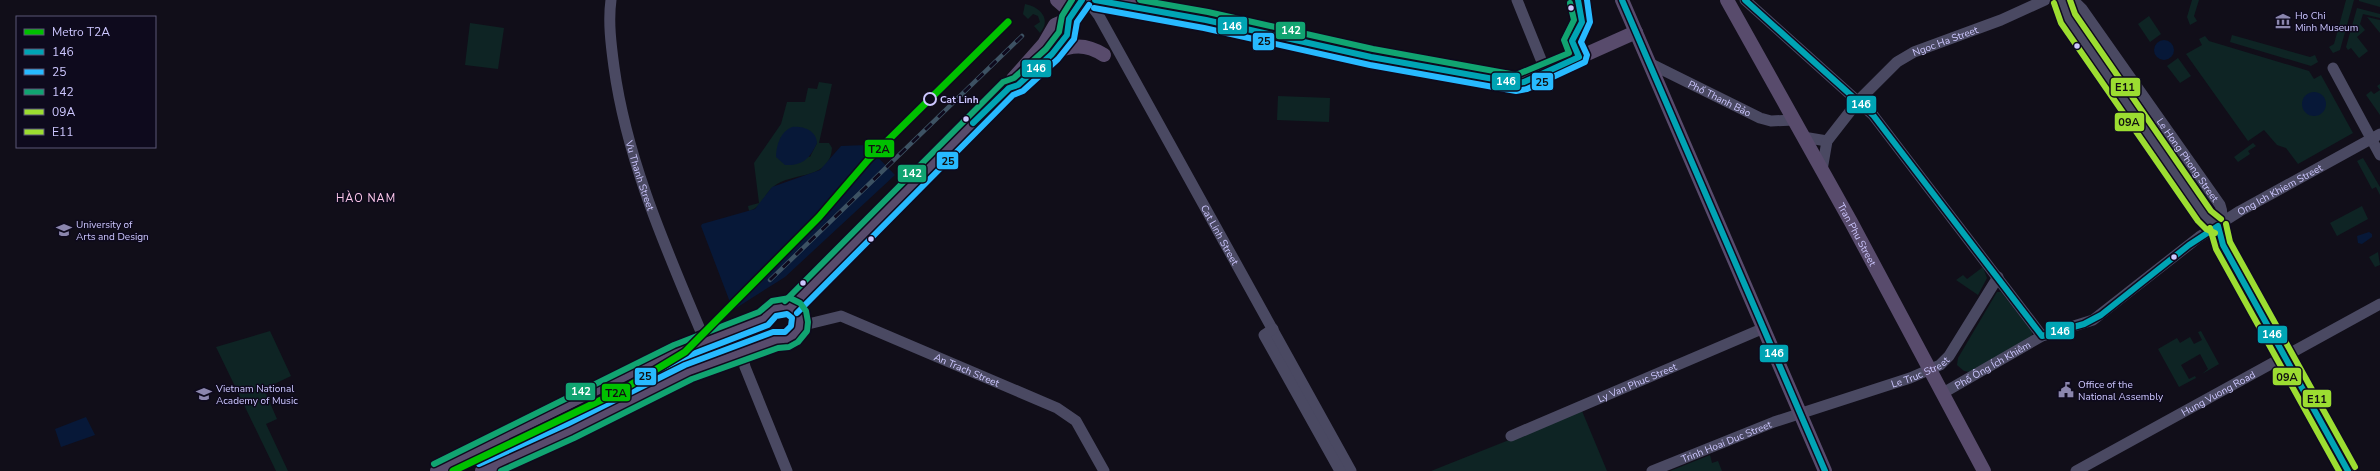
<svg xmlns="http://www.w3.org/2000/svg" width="2380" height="471" font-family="'Nunito Sans',sans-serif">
	<rect width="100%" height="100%" fill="#110e19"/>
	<g fill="#0e2424" fill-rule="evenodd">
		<path d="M2192 0H2199L2194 16 2197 21 2190 25 2187 17Z"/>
		<path d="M2346 0H2354L2340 50 2333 53 2329 47 2334 44Z"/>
		<path d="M2359 0H2380V7L2359 1Z"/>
		<path d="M1025 4C1040 7 1052 19 1040 33L1034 26 1040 22 1038 16 1033 14 1028 19 1023 14Z"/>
		<path d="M2357 8 2380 14V18L2363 14 2360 24 2365 30 2357 37 2368 51 2359 58 2351 48 2348 50 2346 47Z"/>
		<path d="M2077 15H2080L2143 105 2142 109H2138L2075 19Z"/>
		<path d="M2149 16 2161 34 2150 42 2138 24Z"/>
		<path d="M2367 17 2380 20V33Z"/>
		<path d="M470 23 504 28 498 69 465 65Z"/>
		<path d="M2232 35 2310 57 2315 55 2318 62 2311 66 2230 42Z"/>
		<path d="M2205 36 2209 41 2309 71 2314 79 2321 75 2353 133 2298 164 2286 148 2277 145 2264 130 2248 141 2186 54 2202 45 2199 39Z"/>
		<path d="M2178 58 2191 76 2180 83 2167 66Z"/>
		<path d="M819 82 832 84 819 143H829L832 148C830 179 797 172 777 184 765 191 763 207 749 211L748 206 759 203 754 163 781 124 787 102H805L808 88 817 89ZM781 137 817 143 810 157 780 142Z"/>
		<path d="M2380 84V115L2366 95 2371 91 2374 94 2380 90 2377 86Z"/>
		<path d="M1278 96 1330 98 1329 122 1277 120Z"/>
		<path d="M2152 122H2155L2211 201 2209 205H2205L2150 126Z"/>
		<path d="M2253 143 2256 146 2248 151 2250 154 2238 162 2234 157Z"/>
		<path d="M2363 158 2380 187V195L2376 187 2372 189 2357 161Z"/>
		<path d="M2362 206 2368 219 2337 236 2330 223Z"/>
		<path d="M2378 252 2380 265 2375 267 2369 257Z"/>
		<path d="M1983 267 1987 278 1978 295 1956 280 1963 275 1967 279Z"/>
		<path d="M1997 292H2001L2032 331V337L1970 372 1964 371 1957 365 1958 358Z"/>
		<path d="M270 331 291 376 264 389 277 419 266 424 288 471H276L216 347Z"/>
		<path d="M2201 331 2219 364 2202 374 2208 369 2200 354 2181 365 2189 379 2195 376 2196 378 2179 387 2158 349 2177 338 2180 343 2190 337 2194 344 2202 340 2198 332Z"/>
		<path d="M1582 411 1607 471H1431Z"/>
		<path d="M1710 455 1712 463 1718 461 1722 471H1670Z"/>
	</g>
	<g fill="#071838">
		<circle cx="2164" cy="50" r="10"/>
		<circle cx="2314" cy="104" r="12"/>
		<path d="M792 127C803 126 816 130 817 143 810 158 803 166 785 165L776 157C776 145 781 131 792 127Z"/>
		<path d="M866 145 895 175 785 277 733 310 701 226 702 224 755 209 772 187 820 170 841 146Z"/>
		<path d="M2369 232 2372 234V237L2362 244 2358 243 2357 236Z"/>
		<path d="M86 417 95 435 61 447 55 429Z"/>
	</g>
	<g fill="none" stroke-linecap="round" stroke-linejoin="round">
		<g stroke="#4a4962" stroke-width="11">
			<path id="s1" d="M611 0C608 21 611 45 614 67 628 170 675 268 714 363"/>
			<path id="s2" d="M1087 0 1099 16 1351 471"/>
			<path d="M1517 0 1546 72"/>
			<path d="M1745 0 1873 115 2042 336"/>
			<path d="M2061 0 2068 18 2205 216 2211 223 2218 226"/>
			<path id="s3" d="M2073 0 2082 9 2220 205C2223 213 2223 219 2218 226"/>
			<path id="s4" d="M1649 63 1760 118 1771 121 1794 120"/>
			<path d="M2333 68 2380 155"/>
			<path d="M1803 137 1827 141"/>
			<path id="s5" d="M1822 170 1827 141 1859 100 1897 62 1914 52 2001 20 2045 0"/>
			<path d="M2218 226 2223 245 2348 471"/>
			<path id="s6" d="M800 326 841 316 1057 408 1076 421 1104 471"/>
			<path d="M1273 329 1264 335 1340 471"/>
			<path d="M742 353 745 367 787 471"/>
			<path id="s7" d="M1943 393 2042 336 2093 320 2199 237 2240 211 2380 134"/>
			<path id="s8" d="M1511 436 1764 328"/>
			<path id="s9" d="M1652 471 1774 422 1910 378 1940 365 1949 356 1998 277"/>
			<path id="s10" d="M2076 471 2380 304"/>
		</g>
		<g stroke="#584b6c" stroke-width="14">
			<path d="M1057 0 1073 14"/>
			<path d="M1095 0 1206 20 1371 57 1516 83 1524 82 1636 32"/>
			<path d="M1622 0 1825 471"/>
			<path id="s11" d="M1727 0 1851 222 1984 471"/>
			<path d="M1052 53C1072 45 1085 43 1104 55"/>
			<path d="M1023 80 1052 54 1067 35 1069 19 1082 0"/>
			<circle cx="782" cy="323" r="18"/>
			<path d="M791 307 1009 88 1013 79 1044 44 1055 25 1069 19"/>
			<path d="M561 409 570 431"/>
			<path d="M437 471C519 434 596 390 677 352 705 339 736 331 765 318"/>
			<path d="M482 471 570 431 689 372 776 340"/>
		</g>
		<defs>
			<path id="rail" d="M770 280 1022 36"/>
		</defs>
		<use href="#rail" stroke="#3d5263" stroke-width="4.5"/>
		<use href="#rail" stroke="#0e0a1d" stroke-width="3" stroke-dasharray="9" stroke-linecap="butt"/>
		<defs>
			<g id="bus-1">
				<path d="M1095 0 1206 20 1371 57 1516 83 1524 82 1579 57 1572 41 1582 22 1578 0"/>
				<path d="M1622 0 1825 471"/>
				<path d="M1745 0 1873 115 2042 336 2084 324 2101 315 2189 245 2218 226 2223 245 2348 471"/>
				<path d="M973 123 1009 88 1018 85 1052 54 1067 35 1069 19 1082 0"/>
			</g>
			<g id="bus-2">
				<path d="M1094 8 1204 28 1370 65 1516 91 1527 89 1585 62 1587 55 1581 42 1590 22 1587 0"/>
				<path d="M797 313 1013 95 1023 91 1058 59 1074 39 1077 22 1089 5"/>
				<path d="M456 471 680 359 768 325 776 316 787 314 792 318 791 326 785 332H773L685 365 567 424 479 464"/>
			</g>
			<g id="bus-3">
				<path d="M1140 0 1208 12 1373 49 1516 75 1569 53 1564 40 1574 20 1570 3"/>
				<path d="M785 301 1003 82 1014 78 1046 49 1059 32 1062 16 1072 0"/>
				<path d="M434 464 674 345 759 312 772 301 790 298 800 303 806 311 808 322 807 331 798 342 789 347 778 348 692 379 574 438 501 471"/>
			</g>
			<g id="bus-4">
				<path d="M2054 3 2061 23 2198 221 2206 229 2215 233"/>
				<path d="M2210 228 2216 249 2339 471"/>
			</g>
			<g id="bus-5">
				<path d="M2070 0 2075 14 2211 211 2221 219"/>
				<path d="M2226 224 2230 242 2355 467"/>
			</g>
		</defs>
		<use href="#bus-1" stroke="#0e0a1d" stroke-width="9"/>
		<use href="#bus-2" stroke="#0e0a1d" stroke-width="9"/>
		<use href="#bus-3" stroke="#0e0a1d" stroke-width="9"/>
		<use href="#bus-4" stroke="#0e0a1d" stroke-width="9"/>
		<use href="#bus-5" stroke="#0e0a1d" stroke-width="9"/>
		<use href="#bus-1" stroke="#00a4b4" stroke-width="6"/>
		<use href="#bus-2" stroke="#27baff" stroke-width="6"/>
		<use href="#bus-3" stroke="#11a471" stroke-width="6"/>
		<use href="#bus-4" stroke="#9cdd31" stroke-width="6"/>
		<use href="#bus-5" stroke="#9cdd31" stroke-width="6"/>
		<defs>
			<path id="metro-1" d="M453 471 622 390 685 352 819 217 868 160 1008 22"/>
		</defs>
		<use href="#metro-1" stroke="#0e0a1d" stroke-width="10"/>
		<use href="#metro-1" stroke="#00c000" stroke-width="7"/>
	</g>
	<defs>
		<symbol id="museum-bare" viewBox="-9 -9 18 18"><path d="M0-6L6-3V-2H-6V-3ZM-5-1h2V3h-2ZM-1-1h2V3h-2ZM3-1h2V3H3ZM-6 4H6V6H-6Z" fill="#8b86ae" stroke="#0e0a1d" stroke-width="2.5" paint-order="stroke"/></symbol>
		<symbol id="university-bare" viewBox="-9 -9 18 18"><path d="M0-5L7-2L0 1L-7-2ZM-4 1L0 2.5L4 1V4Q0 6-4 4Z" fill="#8b86ae" stroke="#0e0a1d" stroke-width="2.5" paint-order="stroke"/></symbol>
		<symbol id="civic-bare" viewBox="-9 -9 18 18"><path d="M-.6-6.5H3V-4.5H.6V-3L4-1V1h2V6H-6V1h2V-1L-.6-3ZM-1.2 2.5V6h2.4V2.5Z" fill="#8b86ae" stroke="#0e0a1d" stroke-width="2.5" paint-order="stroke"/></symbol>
	</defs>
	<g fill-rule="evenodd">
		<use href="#museum-bare" x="2272" y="10" width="22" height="22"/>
		<use href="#university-bare" x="53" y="219" width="22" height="22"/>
		<use href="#civic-bare" x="2055" y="379" width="22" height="22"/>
		<use href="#university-bare" x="193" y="383" width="22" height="22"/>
	</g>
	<g fill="#cdc7ff" stroke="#0e0a1d" stroke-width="1.5">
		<circle cx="1571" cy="8" r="3.5"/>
		<circle cx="2077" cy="46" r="3.5"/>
		<circle cx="966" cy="119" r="3.5"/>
		<circle cx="871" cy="239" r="3.5"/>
		<circle cx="2174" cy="257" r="3.5"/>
		<circle cx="803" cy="283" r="3.5"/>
	</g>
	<circle fill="#0e0a1d" stroke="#cdc7ff" stroke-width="2" cx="930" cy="99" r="6"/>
	<g text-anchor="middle" stroke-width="3" stroke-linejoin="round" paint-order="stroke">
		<g font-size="10" fill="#cdc7ff" stroke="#0e0a1d" text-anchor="start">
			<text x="2295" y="19">Ho Chi<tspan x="2295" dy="12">Minh Museum</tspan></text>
			<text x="76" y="228">University of<tspan x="76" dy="12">Arts and Design</tspan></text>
			<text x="2078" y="388">Office of the<tspan x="2078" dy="12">National Assembly</tspan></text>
			<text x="216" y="392">Vietnam National<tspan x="216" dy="12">Academy of Music</tspan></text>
		</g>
		<g font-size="10" fill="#cdc7ff" stroke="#0e0a1d">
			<text dy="4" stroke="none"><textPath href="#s5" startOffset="188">Ngoc Ha Street</textPath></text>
			<text dy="4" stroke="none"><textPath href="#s4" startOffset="79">Phố Thanh Bảo</textPath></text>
			<text dy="4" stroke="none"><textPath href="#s3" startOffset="197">Le Hong Phong Street</textPath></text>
			<text dy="4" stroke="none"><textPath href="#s1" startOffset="179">Vu Thanh Street</textPath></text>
			<text dy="4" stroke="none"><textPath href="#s7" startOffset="396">Ong Ich Khiem Street</textPath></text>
			<text dy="4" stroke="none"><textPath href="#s2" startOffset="270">Cat Linh Street</textPath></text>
			<text dy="4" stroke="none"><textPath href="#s11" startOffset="268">Tran Phu Street</textPath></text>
			<text dy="4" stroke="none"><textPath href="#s7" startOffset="57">Phố Ông Ích Khiêm</textPath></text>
			<text dy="4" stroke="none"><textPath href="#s6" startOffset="179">An Trach Street</textPath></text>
			<text dy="4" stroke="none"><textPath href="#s9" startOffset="286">Le Truc Street</textPath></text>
			<text dy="4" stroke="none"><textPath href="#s8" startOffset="137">Ly Van Phuc Street</textPath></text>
			<text dy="4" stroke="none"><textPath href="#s10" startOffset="162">Hung Vuong Road</textPath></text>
			<text dy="4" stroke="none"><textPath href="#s9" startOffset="80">Trinh Hoai Duc Street</textPath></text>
		</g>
		<g font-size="10" font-weight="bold" fill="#cdc7ff" stroke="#0e0a1d" text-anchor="start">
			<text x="940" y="103">Cat Linh</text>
		</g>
		<g font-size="11" letter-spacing="1" fill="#ffc9eb" stroke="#0e0a1d">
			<text x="366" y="202">HÀO NAM</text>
		</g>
	</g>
	<g stroke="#0e0a1d" stroke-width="1.5">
		<rect x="1217" y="16" width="31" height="19" rx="4" fill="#00a4b4"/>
		<rect x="1275" y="21" width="31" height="19" rx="4" fill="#11a471"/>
		<rect x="1252" y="32" width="23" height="19" rx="4" fill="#27baff"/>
		<rect x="1021" y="59" width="31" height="19" rx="4" fill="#00a4b4"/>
		<rect x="1491" y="72" width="30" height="19" rx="4" fill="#00a4b4"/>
		<rect x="1531" y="72" width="23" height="19" rx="4" fill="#27baff"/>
		<rect x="2110" y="77" width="31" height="20" rx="4" fill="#9cdd31"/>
		<rect x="1846" y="95" width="31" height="19" rx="4" fill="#00a4b4"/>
		<rect x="2114" y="112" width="31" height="20" rx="4" fill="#9cdd31"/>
		<rect x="864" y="139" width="31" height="19" rx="4" fill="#00c000"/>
		<rect x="936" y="151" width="23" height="19" rx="4" fill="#27baff"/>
		<rect x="897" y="164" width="30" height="19" rx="4" fill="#11a471"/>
		<rect x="2045" y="321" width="30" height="19" rx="4" fill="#00a4b4"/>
		<rect x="2257" y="325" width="31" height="19" rx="4" fill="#00a4b4"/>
		<rect x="1759" y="344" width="30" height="19" rx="4" fill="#00a4b4"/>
		<rect x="634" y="367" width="23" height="19" rx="4" fill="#27baff"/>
		<rect x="2272" y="367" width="30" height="19" rx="4" fill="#9cdd31"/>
		<rect x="565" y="382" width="31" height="19" rx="4" fill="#11a471"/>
		<rect x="601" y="383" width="30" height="19" rx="4" fill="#00c000"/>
		<rect x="2302" y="389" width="30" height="19" rx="4" fill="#9cdd31"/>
	</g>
	<g font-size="11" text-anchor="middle" font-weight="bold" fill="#fff">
		<text x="1232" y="30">146</text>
		<text x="1291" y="34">142</text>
		<text x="1036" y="72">146</text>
		<text x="1506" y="85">146</text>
		<text x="1861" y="108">146</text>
		<text x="912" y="177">142</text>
		<text x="2060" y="335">146</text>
		<text x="2272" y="338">146</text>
		<text x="1774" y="357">146</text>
		<text x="581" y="395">142</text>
	</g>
	<g font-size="11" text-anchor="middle" font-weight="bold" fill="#111">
		<text x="1264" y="45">25</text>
		<text x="1542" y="86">25</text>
		<text x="2125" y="91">E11</text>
		<text x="2129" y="126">09A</text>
		<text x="879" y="153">T2A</text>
		<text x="948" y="165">25</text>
		<text x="645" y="380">25</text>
		<text x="2287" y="381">09A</text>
		<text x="616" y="397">T2A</text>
		<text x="2317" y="403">E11</text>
	</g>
	<rect x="16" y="16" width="140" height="132" fill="#0e0a1d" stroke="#5a5677"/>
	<rect x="24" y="29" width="20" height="6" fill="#00c000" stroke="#5a5677"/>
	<text x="52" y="36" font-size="12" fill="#cdc7ff">Metro T2A</text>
	<rect x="24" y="49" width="20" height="6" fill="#00a4b4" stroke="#5a5677"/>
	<text x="52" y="56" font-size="12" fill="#cdc7ff">146</text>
	<rect x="24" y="69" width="20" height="6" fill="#27baff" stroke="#5a5677"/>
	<text x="52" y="76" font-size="12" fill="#cdc7ff">25</text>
	<rect x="24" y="89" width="20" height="6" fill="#11a471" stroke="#5a5677"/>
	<text x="52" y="96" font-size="12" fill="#cdc7ff">142</text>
	<rect x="24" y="109" width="20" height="6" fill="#9cdd31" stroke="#5a5677"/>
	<text x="52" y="116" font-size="12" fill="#cdc7ff">09A</text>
	<rect x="24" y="129" width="20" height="6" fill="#9cdd31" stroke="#5a5677"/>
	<text x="52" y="136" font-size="12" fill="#cdc7ff">E11</text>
</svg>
